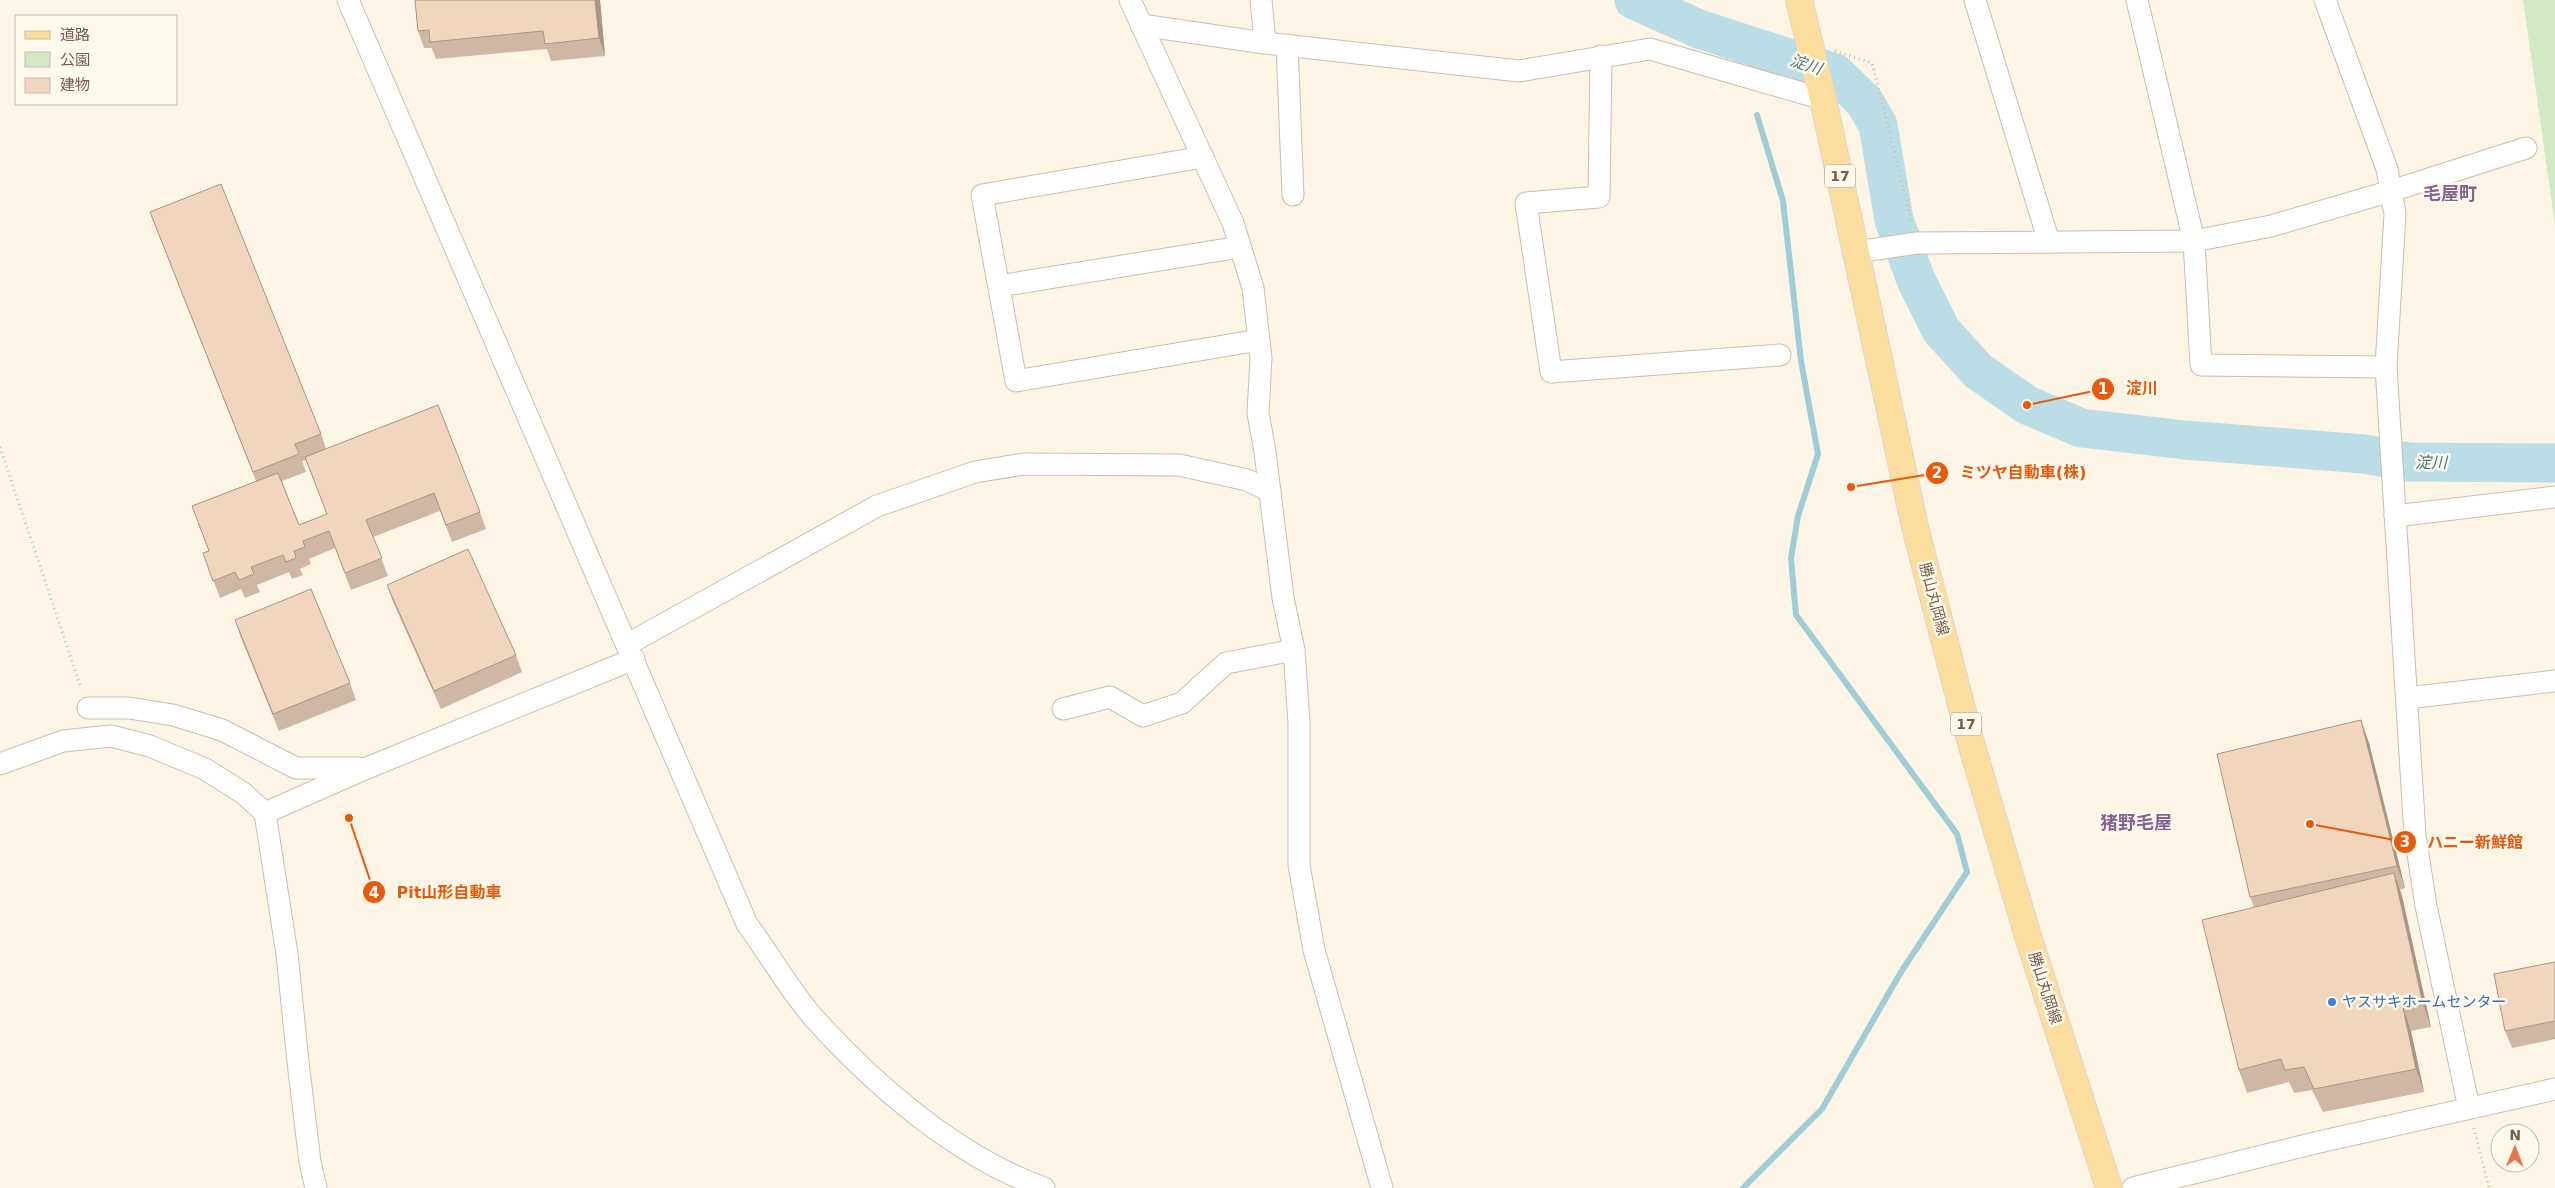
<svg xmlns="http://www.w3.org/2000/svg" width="2555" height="1188" font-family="'DejaVu Sans','Noto Sans JP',sans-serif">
	<rect width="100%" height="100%" fill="#fcf5e6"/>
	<path fill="#d1eac4" d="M2523 0H2555V225Z"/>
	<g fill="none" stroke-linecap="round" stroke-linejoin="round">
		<path stroke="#a0ccd8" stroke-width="6" d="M1743 1188 1822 1109 1901 972 1967 872 1957 834 1796 615 1791 558 1798 516 1818 454 1801 361 1783 201 1757 115"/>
		<path stroke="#badde6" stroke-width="39" d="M1634 0 1699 29 1835 73 1864 101 1878 125 1894 220 1916 280 1941 330 1978 371 2027 405 2081 428 2185 440 2364 454 2408 462 2555 463"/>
		<defs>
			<g id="minor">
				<path d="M348 0 747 924C769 954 789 989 813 1017 874 1085 957 1157 1044 1188"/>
				<path d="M1130 0 1233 223 1253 288 1261 358 1258 413 1265 452 1283 598 1294 650 1299 723V865L1314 950 1382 1188"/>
				<path d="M1261 0 1265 43"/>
				<path d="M1975 0 2049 242"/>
				<path d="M2137 0 2194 241 2201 365 2386 367"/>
				<path d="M2325 0 2387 169 2395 214 2386 367 2415 835 2426 906 2469 1108"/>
				<path d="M1141 25 1265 43 1519 71 1650 49 1823 99"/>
				<path d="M1287 45 1293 195"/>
				<path d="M1601 56 1599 197 1526 203 1551 372 1780 355"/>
				<path d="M1203 157 982 195 1016 381 1259 340"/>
				<path d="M1856 252 1917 243 2194 241 2271 226 2391 191 2526 148"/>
				<path d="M999 286 1240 247"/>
				<path d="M2395 516 2555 497"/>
				<path d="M628 644 877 506 975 472 1024 464 1179 465 1247 480 1270 491"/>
				<path d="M2407 698 2555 681"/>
				<path d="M88 708H129L173 715 222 730 296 768H359"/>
				<path d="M1063 709 1110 697 1143 716 1182 703 1226 663 1294 650"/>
				<path d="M0 764 63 741 111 736 150 746 205 769 243 793 265 813 287 954 298 1062 310 1162 316 1188"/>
				<path d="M265 813 367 768 634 659"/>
				<path d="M2133 1188 2319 1142 2555 1089"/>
			</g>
			<path id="major" d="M1799 0 1823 99 1915 527 1971 743 2027 933 2109 1188"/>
		</defs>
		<use href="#minor" stroke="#cebdac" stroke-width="23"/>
		<use href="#major" stroke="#dbd5d0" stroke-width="28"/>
		<g stroke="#d7b9a0" stroke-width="3" stroke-dasharray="1 4" stroke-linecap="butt">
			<path d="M1835 51 1872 63 1912 223"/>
			<path d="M0 447 81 688"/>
			<path d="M2474 1128 2489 1188"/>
		</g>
		<use href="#minor" stroke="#fff" stroke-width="21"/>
		<use href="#major" stroke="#fbde9e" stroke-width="26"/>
	</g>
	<g fill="#d0b7a3" fill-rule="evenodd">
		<path d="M415 0H600L605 56 551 61 547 49 436 59 432 48H424L418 31Z"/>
		<path d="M150 212 321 434 326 449 480 512 486 529 452 542 440 511 373 537 388 576 351 590 335 548 309 559 311 564 300 569 303 575 292 579 289 572 257 585 260 592 245 598 241 589 220 598 203 553 209 551 192 506 256 481ZM306 460 327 514 299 525 282 481 306 472 302 461Z"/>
		<path d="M387 585 516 655 522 672 441 709 393 602Z"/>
		<path d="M235 620 350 683 356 700 279 731 241 638Z"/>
		<path d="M2369 743 2405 888 2400 890 2402 896 2431 1027 2411 1031 2424 1092 2323 1112 2312 1090 2294 1093 2289 1082 2247 1093 2239 1070 2254 907 2250 897Z"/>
		<path d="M2555 962V1039L2512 1048 2505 1031Z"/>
	</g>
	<g fill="#a99584">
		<path d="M595 0H600L605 56 599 38Z"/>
		<path d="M2361 720 2369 743 2405 888 2397 866Z"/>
		<path d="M2394 873 2402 896 2431 1027 2423 1004Z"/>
		<path d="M2403 1008 2411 1031 2424 1092 2416 1069Z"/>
	</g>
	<g fill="#f2d5bd" stroke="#a99584">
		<path d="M415 0H595L599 38 545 44 543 31 430 42 429 30 418 31Z"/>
		<path d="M221 184 321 434 295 444 299 454 253 472 150 212Z"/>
		<path d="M438 405 480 512 446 525 434 493 366 520 382 558 345 573 329 531 303 541 305 547 294 551 296 558 286 562 283 555 251 567 254 574 239 580 235 572 213 581 203 553 209 551 192 506 278 473 299 525 327 514 305 457Z"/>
		<path d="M468 549 516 655 434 691 387 585Z"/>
		<path d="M311 589 350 683 273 714 235 620Z"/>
		<path d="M2361 720 2397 866 2250 897 2217 754Z"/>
		<path d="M2394 873 2423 1004 2403 1008 2416 1069 2314 1089 2304 1067 2285 1070 2281 1059 2239 1070 2202 920Z"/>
		<path d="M2555 962V1021L2505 1031 2494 974Z"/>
	</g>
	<circle fill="#3f7fe0" stroke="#fff9ec" stroke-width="2" cx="2332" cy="1002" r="5"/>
	<g text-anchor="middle" stroke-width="5" stroke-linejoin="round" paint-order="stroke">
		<g fill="#fff9ec" stroke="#9f8b7b" stroke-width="1">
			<rect x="1825" y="164.5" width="30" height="23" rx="4"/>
			<rect x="1951" y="712.5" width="30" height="23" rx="4"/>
		</g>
		<g font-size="14" font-weight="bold" fill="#765c4a">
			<text x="1840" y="181">17</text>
			<text x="1966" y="729">17</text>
		</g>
		<g font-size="15" fill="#765c4a" stroke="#fff9ec">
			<text transform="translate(1934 599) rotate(75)" y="5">勝山丸岡線</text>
			<text transform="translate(2045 988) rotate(72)" y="5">勝山丸岡線</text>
		</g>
		<g font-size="15" fill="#366cbe" stroke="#fff9ec" text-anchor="start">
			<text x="2342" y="1007">ヤスサキホームセンター</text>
		</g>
		<g font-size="16" font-style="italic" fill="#447a89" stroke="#fff9ec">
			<text transform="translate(1806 64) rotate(18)" y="6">淀川</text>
			<text x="2431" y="468">淀川</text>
		</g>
		<g font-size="18" font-weight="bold" fill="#856292" stroke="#fff9ec">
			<text x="2450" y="200">毛屋町</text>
			<text x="2136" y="829">猪野毛屋</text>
		</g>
	</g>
	<path fill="none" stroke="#e8590c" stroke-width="2" d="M2027 405L2103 389M1851 487L1937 473M2310 824L2405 842M349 818L374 892"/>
	<g fill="#e8590c" stroke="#fff9ec" stroke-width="2">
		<circle cx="2027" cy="405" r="5"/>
		<circle cx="1851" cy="487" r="5"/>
		<circle cx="2310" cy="824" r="5"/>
		<circle cx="349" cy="818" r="5"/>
		<circle cx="2103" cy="389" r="12"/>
		<circle cx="1937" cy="473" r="12"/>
		<circle cx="2405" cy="842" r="12"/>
		<circle cx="374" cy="892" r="12"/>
	</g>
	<g font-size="15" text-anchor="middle" font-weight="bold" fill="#fff">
		<text x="2103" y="394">1</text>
		<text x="1937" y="478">2</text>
		<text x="2405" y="847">3</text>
		<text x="374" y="898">4</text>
	</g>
	<g font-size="16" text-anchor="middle" font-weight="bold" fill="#e8590c" stroke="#fff9ec" stroke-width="5" stroke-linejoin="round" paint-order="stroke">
		<text x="2142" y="394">淀川</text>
		<text x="2023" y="478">ミツヤ自動車(株)</text>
		<text x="2475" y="848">ハニー新鮮館</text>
		<text x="449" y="898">Pit山形自動車</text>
	</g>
	<rect x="15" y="15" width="162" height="90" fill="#fff9ec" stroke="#c8baab"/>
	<rect x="25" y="31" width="25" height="8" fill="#fbde9e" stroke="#c8baab"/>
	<text x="60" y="40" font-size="15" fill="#765c4a">道路</text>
	<rect x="25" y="52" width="25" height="15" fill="#d1eac4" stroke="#c8baab"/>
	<text x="60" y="65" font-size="15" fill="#765c4a">公園</text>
	<rect x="25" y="78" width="25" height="15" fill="#f2d5bd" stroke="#c8baab"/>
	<text x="60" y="90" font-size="15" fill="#765c4a">建物</text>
	<g transform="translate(2515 1148) rotate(1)"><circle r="24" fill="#fff9ec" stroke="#c8baab"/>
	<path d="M0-4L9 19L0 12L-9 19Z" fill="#e6764b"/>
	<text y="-8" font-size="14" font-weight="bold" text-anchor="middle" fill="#765c4a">N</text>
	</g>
</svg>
